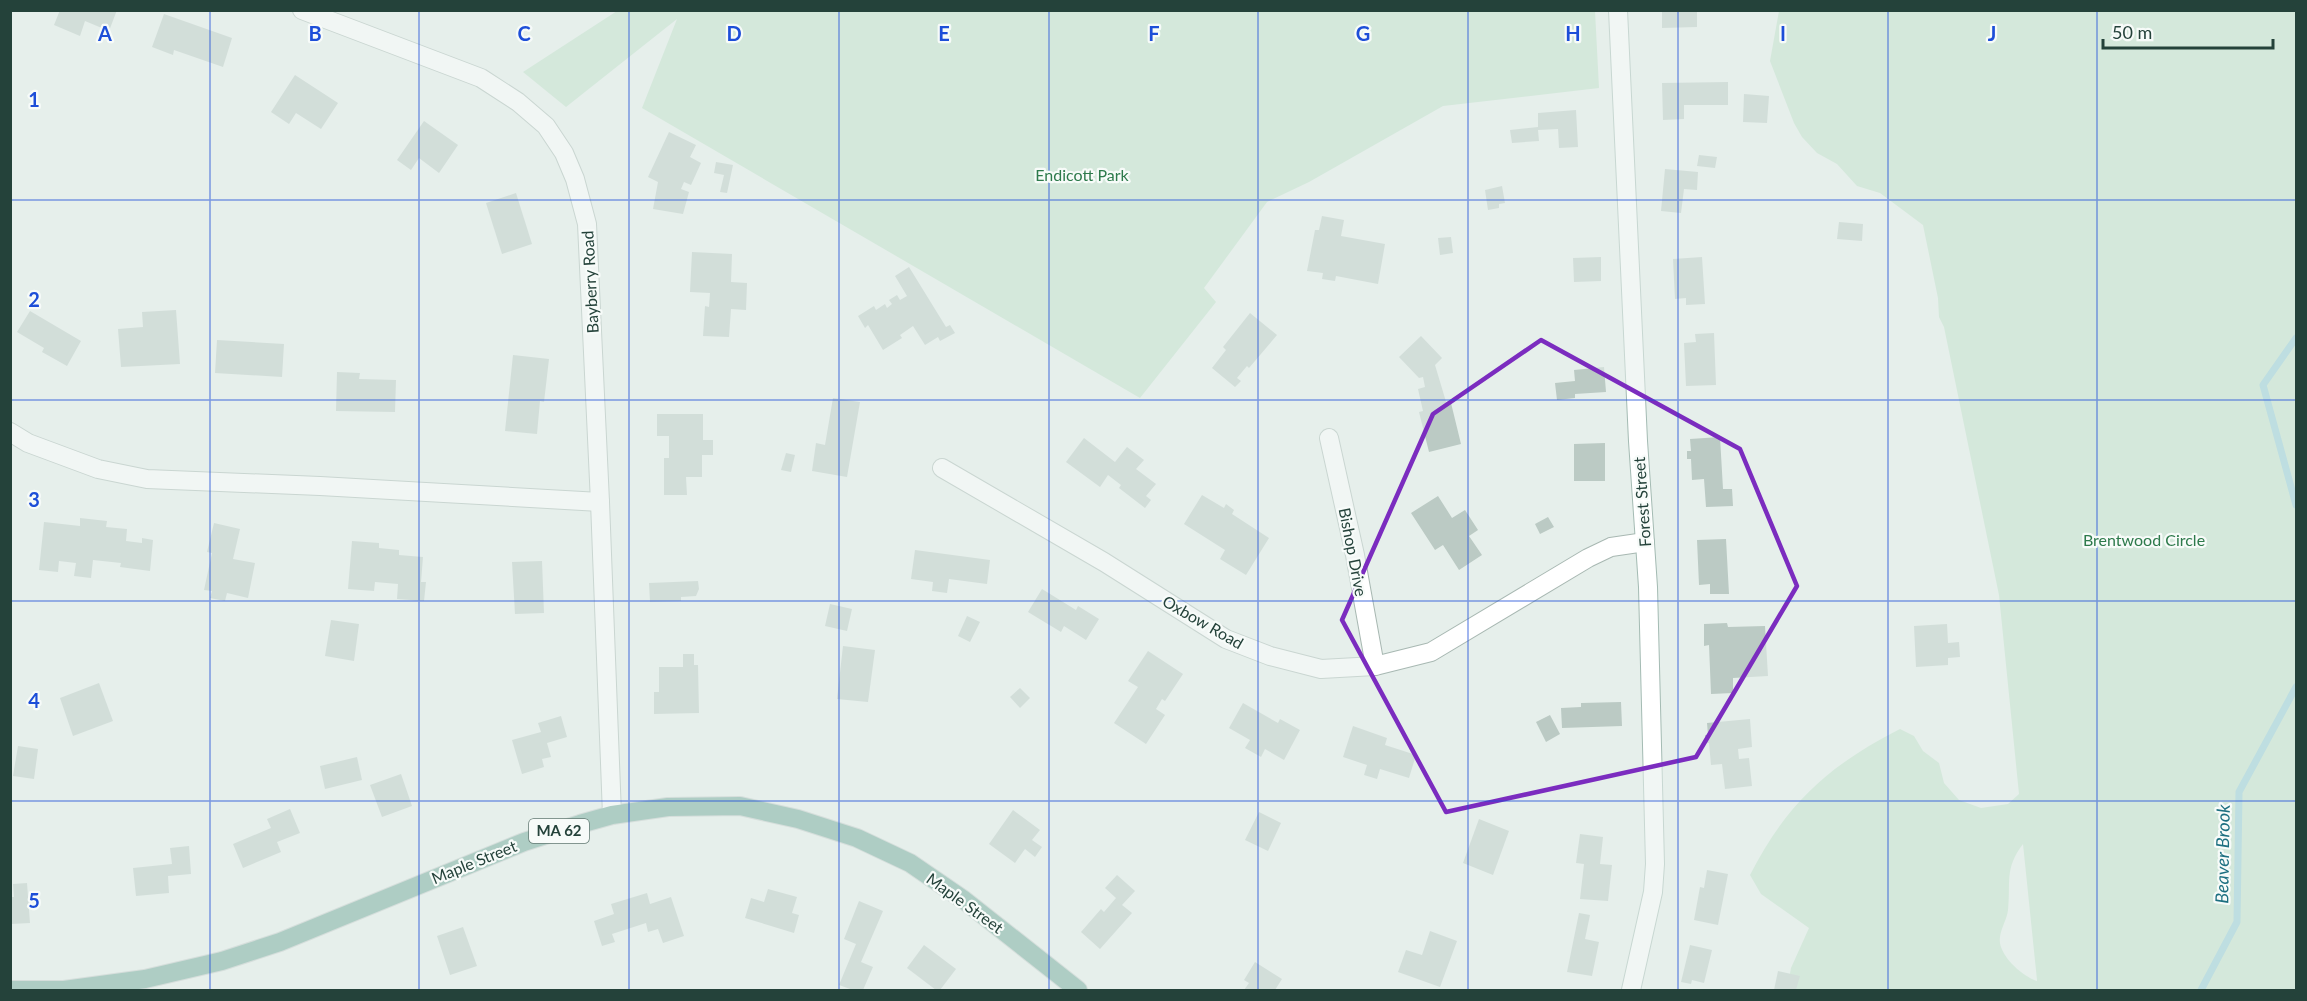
<svg xmlns="http://www.w3.org/2000/svg" width="2307" height="1001" font-family="Lato,sans-serif">
	<rect width="100%" height="100%" fill="#e6efeb"/>
	<g fill="#bfe0c8" fill-rule="evenodd">
		<path d="M1595 11 1599 88 1443 106 1309 182 1267 202 1204 288 1216 302 1140 398 642 108 677 19 566 107 523 72 617 11Z"/>
		<path d="M1779 11H2296V990H1787L1791 968 1809 928 1761 894 1750 875C1787 803 1828 766 1900 729L1914 736 1923 751 1939 763 1944 783 1959 800 1981 808 2008 804 2019 794 1999 595 1944 327 1939 317 1938 298 1923 225 1880 193 1857 186 1837 164 1817 153 1802 137 1794 123 1770 61ZM2023 844 2037 980V981C2022 976 1997 954 2000 937 2001 928 2007 919 2008 910 2011 882 2004 869 2023 844Z"/>
	</g>
	<g fill="none" stroke-linecap="round" stroke-linejoin="round">
		<g stroke="#8ec9d4" stroke-width="7">
			<path d="M2296 338 2263 385 2296 505"/>
			<path d="M2201 990 2237 922 2239 792 2296 687"/>
		</g>
	</g>
	<g fill="#bbcac4">
		<path d="M60 10H117L109 31 85 21 80 36 54 25Z"/>
		<path d="M1662 10H1697V27L1662 28Z"/>
		<path d="M164 14 232 38 223 67 174 50 173 55 152 47Z"/>
		<path d="M295 75 338 103 321 129 296 113 289 124 271 112Z"/>
		<path d="M1728 82V105H1684V119L1663 120 1662 83Z"/>
		<path d="M1744 94 1769 96 1767 123 1743 122Z"/>
		<path d="M1576 110 1578 147 1559 148 1558 129 1538 130 1539 141 1512 143 1510 130 1538 127V113Z"/>
		<path d="M424 121 458 145 439 173 419 158 411 170 397 160Z"/>
		<path d="M669 132 696 145 690 157 701 163 691 185 684 182 681 189 689 192 683 214 653 209 658 182 648 177Z"/>
		<path d="M1699 155 1717 157 1715 168 1697 166Z"/>
		<path d="M716 162 733 165 727 193 720 192 724 175 714 173Z"/>
		<path d="M1665 169 1698 172 1697 190 1684 189 1681 213 1661 211Z"/>
		<path d="M1502 186 1505 203 1499 204V208L1488 210 1485 190Z"/>
		<path d="M516 193 532 244 502 254 486 203Z"/>
		<path d="M1322 216 1344 220 1341 236 1385 244 1378 284 1336 276 1335 281 1322 279 1323 273 1307 271 1315 230H1319Z"/>
		<path d="M1839 222 1863 224 1862 241 1837 239Z"/>
		<path d="M1451 237 1453 253 1440 255 1438 238Z"/>
		<path d="M692 252 732 254 731 282 747 283 746 310 731 309 729 337 703 336 705 306 709 307 710 293 690 292Z"/>
		<path d="M1601 257V281L1574 282 1573 258Z"/>
		<path d="M1702 257 1705 304 1686 305V298L1675 299 1673 259Z"/>
		<path d="M909 267 946 327 950 325 955 333 940 341 938 337 925 345 913 326 900 335 902 338 883 350 868 325 865 328 858 316 874 306 876 310 885 304 887 308 892 304 889 300 897 295 900 300 907 296 895 276Z"/>
		<path d="M176 310 180 364 121 367 118 329 143 327 142 312Z"/>
		<path d="M30 311 81 341 67 366 42 352 44 348 17 332Z"/>
		<path d="M1250 313 1277 335 1249 368 1247 366 1237 378 1241 381 1235 387 1212 368 1226 350 1223 347Z"/>
		<path d="M1714 333 1716 385 1686 386 1684 343 1696 342 1695 334Z"/>
		<path d="M1421 336 1442 358 1435 365 1447 405 1451 403 1461 444 1429 452 1419 412 1423 411 1418 389 1425 387 1423 377 1419 378 1399 357Z"/>
		<path d="M217 340 284 344 282 377 215 373Z"/>
		<path d="M513 355 549 359 544 402 540 401 537 434 505 431Z"/>
		<path d="M1604 367 1606 392 1575 394V398L1557 400 1555 383 1575 381 1574 370Z"/>
		<path d="M337 372 360 373 359 379 396 380 395 412 336 411Z"/>
		<path d="M833 398 860 402 847 477 812 471 816 443 825 445Z"/>
		<path d="M657 414H703V440H713V455H702V477H686L687 495H664V458H669V436H657Z"/>
		<path d="M1720 437 1723 489H1732L1733 506 1706 507 1704 479 1692 480 1691 459H1687V451H1691L1690 439Z"/>
		<path d="M1084 438 1115 462 1127 447 1144 460 1136 469 1156 484 1146 496 1151 500 1145 508 1119 488 1121 485 1108 475 1100 487 1066 462Z"/>
		<path d="M1605 443V481H1574V444Z"/>
		<path d="M786 453 795 455 791 472 781 470Z"/>
		<path d="M1202 495 1224 508 1226 504 1234 510 1232 514 1269 538 1246 575 1220 559 1225 550 1184 524Z"/>
		<path d="M1438 496 1452 518 1465 510 1478 530 1469 536 1482 555 1459 570 1443 545 1435 550 1411 513Z"/>
		<path d="M1548 517 1554 527 1540 534 1535 524Z"/>
		<path d="M80 518 107 521 106 527 127 529 126 541 142 543V538L153 540 150 571 120 567 121 563 93 560 91 578 74 576 76 563 59 561 58 572 39 570 44 522 80 526Z"/>
		<path d="M214 523 240 529 233 559 255 563 248 598 227 593 225 601 210 598 212 591 204 590 212 553 207 552Z"/>
		<path d="M1726 539 1729 594H1710V584L1699 585 1697 540Z"/>
		<path d="M352 541 379 543V548L399 550V555L423 557 421 582H426L424 601 397 599 398 584 375 582 374 591 348 589Z"/>
		<path d="M915 550 990 560 987 584 949 579 947 593 932 591 933 582 911 579Z"/>
		<path d="M542 561 544 613 515 614 512 562Z"/>
		<path d="M698 581 699 589 696 596 681 597V601L650 602 649 583Z"/>
		<path d="M1042 589 1076 610 1078 606 1099 619 1086 640 1064 626 1061 632 1028 612Z"/>
		<path d="M830 604 852 609 847 631 825 626Z"/>
		<path d="M967 616 980 622 970 642 958 636Z"/>
		<path d="M331 620 359 624 354 661 325 656Z"/>
		<path d="M1727 623 1728 627 1765 626 1768 676 1733 678V693L1711 694 1709 645 1704 646V624Z"/>
		<path d="M1947 624 1948 643 1959 642 1960 657 1948 658V665L1916 667 1914 626Z"/>
		<path d="M843 646 875 650 868 702 837 699Z"/>
		<path d="M1148 651 1183 674 1165 701 1162 699 1156 709 1165 715 1146 744 1114 723 1138 687 1128 681Z"/>
		<path d="M683 654H694V665H698L699 713 654 714V692H659V667H683Z"/>
		<path d="M99 683 113 721 73 736 60 698Z"/>
		<path d="M1020 688 1030 698 1020 708 1010 697Z"/>
		<path d="M1621 702 1622 726 1562 728 1561 708 1581 707V703Z"/>
		<path d="M1243 703 1278 723 1280 719 1300 730 1284 760 1265 749 1261 757 1245 748 1250 740 1229 728Z"/>
		<path d="M1550 715 1560 734 1546 742 1536 722Z"/>
		<path d="M561 716 567 737 547 743 551 757 542 759 544 767 522 774 512 740 541 732 538 723Z"/>
		<path d="M1750 719 1752 747 1738 749 1739 759 1749 758 1752 786 1725 789 1722 764 1711 765 1709 743H1705V735H1708L1707 723Z"/>
		<path d="M1353 726 1387 738 1385 745 1416 755 1409 778 1380 769 1377 779 1364 775 1367 765 1343 757Z"/>
		<path d="M18 746 38 749 34 779 13 776Z"/>
		<path d="M357 757 362 780 325 789 320 766Z"/>
		<path d="M401 774 412 806 382 817 370 785Z"/>
		<path d="M290 809 300 833 277 842 281 852 243 868 233 844 271 828 267 819Z"/>
		<path d="M1013 810 1040 830 1032 840 1042 847 1035 857 1025 849 1015 863 989 844Z"/>
		<path d="M1259 812 1281 823 1268 851 1245 840Z"/>
		<path d="M1479 819 1509 831 1493 875 1463 863Z"/>
		<path d="M1580 834 1603 837 1600 864 1612 865 1608 901 1580 899 1584 864 1576 863Z"/>
		<path d="M189 846 191 874 168 876 169 893 136 896 133 868 172 864 170 848Z"/>
		<path d="M1707 870 1728 874 1718 925 1694 920 1700 887 1704 888Z"/>
		<path d="M1117 875 1135 891 1122 905 1132 913 1100 949 1081 932 1101 909 1104 912 1116 898 1105 888Z"/>
		<path d="M27 883 30 923 11 924 10 897H14L13 884Z"/>
		<path d="M768 889 797 897 792 913 799 915 794 933 745 918 751 898 764 902Z"/>
		<path d="M647 893 650 904 671 897 684 936 663 943 658 929 648 932 646 923 612 934 615 942 602 946 594 921 614 914 611 904Z"/>
		<path d="M859 901 883 911 861 962 873 967 863 990H853L839 985 856 944 844 939Z"/>
		<path d="M1579 913 1590 915 1585 939 1599 942 1592 976 1567 972Z"/>
		<path d="M463 927 477 966 450 975 437 936Z"/>
		<path d="M1430 931 1457 941 1440 987 1398 972 1406 950 1422 955Z"/>
		<path d="M924 945 956 969 940 990H936L907 968Z"/>
		<path d="M1690 945 1712 950 1704 983 1692 980 1691 984 1681 982Z"/>
		<path d="M1255 962 1282 979 1275 990H1244L1249 983 1244 980Z"/>
		<path d="M1778 971 1800 976 1796 990H1774Z"/>
	</g>
	<g fill="none" stroke-linecap="round" stroke-linejoin="round">
		<defs>
			<g id="street">
				<path d="M302 10 481 78 518 102 546 126 564 153 575 179 587 224 600 502 612 815"/>
				<path d="M10 432 28 443 98 469 147 479 320 486 600 502"/>
				<path d="M1329 438 1355 555 1375 666"/>
				<path d="M942 468 1104 562 1226 639 1270 656 1321 669 1375 666 1431 652 1588 558 1611 547 1645 542"/>
			</g>
			<path id="secondary" d="M1618 10 1638 441 1648 587 1655 864 1653 892 1631 990"/>
			<path id="primary" d="M10 990H64L145 979 222 961 280 942 524 842 580 824 612 815 668 807 740 806 798 819 857 838 910 863 964 900 1078 990"/>
		</defs>
		<use href="#street" stroke="#a8b8b2" stroke-width="20"/>
		<use href="#secondary" stroke="#a4bbb3" stroke-width="20"/>
		<use href="#primary" stroke="#c2cac8" stroke-width="20"/>
		<use href="#street" stroke="#fff" stroke-width="18"/>
		<use href="#secondary" stroke="#fff" stroke-width="18"/>
		<use href="#primary" stroke="#6aa596" stroke-width="18"/>
	</g>
	<path d="M0 0H2307V1001H0ZM1541 340 1740 449 1797 586 1696 757 1446 812 1342 620 1433 414Z" fill="#e6efeb" fill-opacity=".55" fill-rule="evenodd"/>
	<path fill="none" stroke="#7b2cbf" stroke-width="4.5" stroke-linejoin="round" d="M1541 340 1740 449 1797 586 1696 757 1446 812 1342 620 1433 414Z"/>
	<path fill="none" stroke="#1d4ed8" stroke-width="1.5" stroke-opacity="0.55" d="M210 10V990M419 10V990M629 10V990M839 10V990M1049 10V990M1258 10V990M1468 10V990M1678 10V990M1888 10V990M2097 10V990M10 200H2296M10 400H2296M10 601H2296M10 801H2296"/>
	<g text-anchor="middle" stroke-width="4.5" stroke-linejoin="round" paint-order="stroke">
		<rect fill="#f7fbf9" stroke="#637a73" stroke-width="1.5" x="529" y="819" width="60" height="24" rx="4.5"/>
		<g font-size="15" font-weight="bold" fill="#24423a">
			<text x="559" y="836">MA 62</text>
		</g>
		<g font-size="16" fill="#2d7a4b" stroke="#f7fbf9">
			<text x="1082" y="181">Endicott Park</text>
			<text x="2144" y="546">Brentwood Circle</text>
		</g>
		<g font-size="16" fill="#24423a" stroke="#f7fbf9">
			<text transform="translate(590 282) rotate(-93)" y="6">Bayberry Road</text>
			<text transform="translate(1642 502) rotate(-94)" y="6">Forest Street</text>
			<text transform="translate(1353 552) rotate(79)" y="6">Bishop Drive</text>
			<text transform="translate(1203 622) rotate(30)" y="6">Oxbow Road</text>
			<text transform="translate(474 862) rotate(-22)" y="6">Maple Street</text>
			<text transform="translate(965 903) rotate(36)" y="6">Maple Street</text>
		</g>
		<g font-size="18" font-style="italic" fill="#1c6f80" stroke="#f7fbf9">
			<text transform="translate(2223 854) rotate(-89)" y="6">Beaver Brook</text>
		</g>
	</g>
	<g font-size="20" text-anchor="middle" font-weight="bold" fill="#1d4ed8" stroke="#f7fbf9" stroke-width="4.5" stroke-linejoin="round" paint-order="stroke">
		<text x="105" y="41">A</text>
		<text x="315" y="41">B</text>
		<text x="524" y="41">C</text>
		<text x="734" y="41">D</text>
		<text x="944" y="41">E</text>
		<text x="1154" y="41">F</text>
		<text x="1363" y="41">G</text>
		<text x="1573" y="41">H</text>
		<text x="1783" y="41">I</text>
		<text x="1992" y="41">J</text>
		<text x="34" y="107">1</text>
		<text x="34" y="307">2</text>
		<text x="34" y="507">3</text>
		<text x="34" y="708">4</text>
		<text x="34" y="908">5</text>
	</g>
	<rect width="2307" height="1001" fill="none" stroke="#24423a" stroke-width="24"/>
	<path d="M2103 39v9h170v-9" fill="none" stroke="#24423a" stroke-width="3"/>
	<text x="2112" y="39" font-size="18" fill="#24423a" stroke="#f7fbf9" stroke-width="4.5" paint-order="stroke">50 m</text>
</svg>
